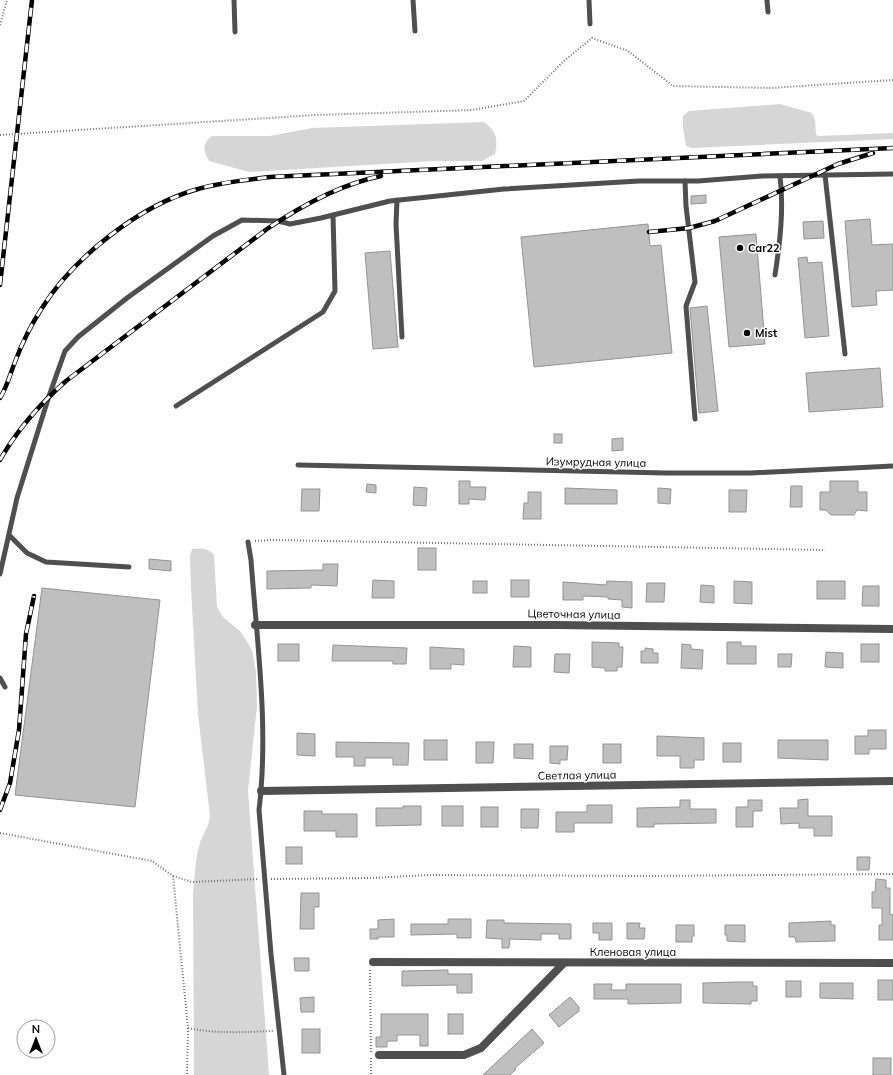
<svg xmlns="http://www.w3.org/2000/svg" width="893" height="1075" font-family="Mulish,sans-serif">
	<rect width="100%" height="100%" fill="#fff"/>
	<g fill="#d6d6d6">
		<path d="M780 104 812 113 815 120 816 135 819 136 893 133V139L692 148 686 146 683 128V116L689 111Z"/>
		<path d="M484 122C497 132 498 139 495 154L482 161H434L249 172 209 161C203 150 202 144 212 136H270L312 128Z"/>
		<path d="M192 549C201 548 208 548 214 555L217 607 223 617 240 631 252 650 256 672 257 706 248 791 269 1075H194L193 893C195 876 195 859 200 843 203 833 209 827 210 816L198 714 191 588 190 555Z"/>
	</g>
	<g fill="#bfbfbf" stroke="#939393">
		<path d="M706 195V203L691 204V196Z"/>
		<path d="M870 219 872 245 893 244V290L876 291 877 305 852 307 845 221Z"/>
		<path d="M823 221 824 238 804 239 803 222Z"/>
		<path d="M648 224 650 246 661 245 672 353 534 367 521 237Z"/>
		<path d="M756 234 765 344 729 347 719 237Z"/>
		<path d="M390 251 398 347 373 349 365 253Z"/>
		<path d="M807 257 808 263 822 262 829 336 805 338 798 258Z"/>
		<path d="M707 306 718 411 699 413 690 308Z"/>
		<path d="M880 368 883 407 809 412 806 373Z"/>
		<rect x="554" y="434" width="8" height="9"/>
		<path d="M623 438V450L612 451V439Z"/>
		<path d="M459 481H470V487H486L485 500 469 499V504H459Z"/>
		<path d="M830 481H858V492H867V511L857 510 854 515H831L826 510H820V492H830Z"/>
		<path d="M367 484 376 485V493L366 492Z"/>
		<path d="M791 486H802V507H790Z"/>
		<path d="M414 487 427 488 426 506 413 505Z"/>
		<path d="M565 488 617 490V504H565Z"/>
		<path d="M658 488 671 489 670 504 658 503Z"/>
		<path d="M302 489H320L319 511H301Z"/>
		<path d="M729 490H747L746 512H729Z"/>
		<path d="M528 492H541V519H523L524 503H528Z"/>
		<rect x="418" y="548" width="18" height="22"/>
		<path d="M149 559 171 561V571L149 569Z"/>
		<path d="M323 564H338L337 586 311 585V588L267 589V571L323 570Z"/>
		<path d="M373 580 394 581V598H372Z"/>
		<rect x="511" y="580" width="18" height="17"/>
		<rect x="473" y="581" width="14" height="12"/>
		<path d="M607 581 632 582V608L622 607V600L608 599V597L583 596V600H563V582L606 585Z"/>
		<path d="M734 581 752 582V604L734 603Z"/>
		<rect x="817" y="581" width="28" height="18"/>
		<path d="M647 583H665L664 602H646Z"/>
		<path d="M701 585 714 586V603L700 602Z"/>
		<path d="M863 586H879V606H862Z"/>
		<path d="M42 588 160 600 135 807 15 795Z"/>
		<path d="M592 642 619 643V647H623L622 667H617V671H605V668L592 667Z"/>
		<path d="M727 642H741V646H756V664H727Z"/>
		<rect x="278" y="644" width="21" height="17"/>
		<path d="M682 644 691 645V649L703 650 702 669 681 668Z"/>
		<rect x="861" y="644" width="18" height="18"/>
		<path d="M333 645 407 648 406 664H393V661H332Z"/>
		<path d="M514 646 531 647V667H513Z"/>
		<path d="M430 647 464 649V665L451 664V669H430Z"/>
		<path d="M645 648 653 649V653H658V663H641V651H645Z"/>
		<path d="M826 652 843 653V668L825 667Z"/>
		<path d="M555 654H570L569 673 554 672Z"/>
		<path d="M778 654H792L791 667H778Z"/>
		<path d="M868 730H886V749H869V754H855V736H868Z"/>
		<path d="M297 733 315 734V756L297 755Z"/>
		<path d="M657 736 704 738V760H694V768H680V756H657Z"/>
		<rect x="424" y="740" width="23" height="20"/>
		<path d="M778 740H828V760L778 758Z"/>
		<path d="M336 742 409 743 408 765H393V758H365V766H354V757H336Z"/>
		<path d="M476 742H494L493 763H476Z"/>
		<rect x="723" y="743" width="18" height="19"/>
		<path d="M514 744H533V759L514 758Z"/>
		<rect x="603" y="744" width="18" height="19"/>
		<path d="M550 746H568L567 760H560V764L550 763Z"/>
		<path d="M808 799V816H832V836H814V828H799V823L781 824 780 808H798V800Z"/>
		<path d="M680 800H690V809H716V823L654 824V827H637V808L680 807Z"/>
		<path d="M748 800H762V811H753V827H736V807H748Z"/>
		<path d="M587 805H612V823H574V832H556V812H587Z"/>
		<path d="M403 806H421V825L376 826V808H403Z"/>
		<rect x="442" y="806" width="21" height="20"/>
		<rect x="481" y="807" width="17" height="20"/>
		<path d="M521 809H539L538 828H521Z"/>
		<path d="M304 811H322V814H357V837H336V831H304Z"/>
		<rect x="286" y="847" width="16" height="17"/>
		<path d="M857 857H870L869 870H857Z"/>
		<path d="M876 879 886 880V888H890V914L893 915V940H879V925H882V908H872V892H875Z"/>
		<path d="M301 893H319V907H314V929H300Z"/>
		<path d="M394 919V937H378V939H370V929H378V920Z"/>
		<path d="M448 919H471V938H457V934L411 935V924H448Z"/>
		<path d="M487 920H504V923L571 924V939H559V934H541V940L510 939 509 948H502V939L486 938Z"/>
		<path d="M831 921V925H835V941L796 942 795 937H789V923Z"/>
		<path d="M593 923H612V940H599V933H593Z"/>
		<path d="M627 923H640L639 928H645L644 939H627Z"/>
		<path d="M676 925H694V936H692V942H676Z"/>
		<path d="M725 925H745V942L727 941V935H725Z"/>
		<path d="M294 958H309V971H295Z"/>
		<path d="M448 970V974H472V993H457V985L402 986V971Z"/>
		<rect x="878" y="980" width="15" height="20"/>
		<rect x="786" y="981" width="15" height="16"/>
		<path d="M736 982H753V986H757V1001H751V1004L703 1003V983Z"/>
		<path d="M820 983H853V999L820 998Z"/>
		<path d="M594 984H612L611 990H626V984H681V1003L628 1004V999H594Z"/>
		<path d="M314 997V1012H301L300 998Z"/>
		<path d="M570 997 579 1007V1011L559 1027 549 1015Z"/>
		<path d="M381 1014H428V1046H420V1035H397V1041H387V1047H376V1037H381Z"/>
		<rect x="448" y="1014" width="15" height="20"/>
		<rect x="302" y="1029" width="18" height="24"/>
		<path d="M532 1029 544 1043 515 1068 516 1069 510 1075H483Z"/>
		<rect x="873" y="1058" width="18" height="17"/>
	</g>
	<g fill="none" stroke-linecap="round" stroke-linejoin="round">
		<g stroke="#717171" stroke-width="2" stroke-dasharray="1 2" stroke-linecap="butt">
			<path d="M0 25 7 0"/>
			<path d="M0 135 316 115 472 110 524 101 564 61 592 38 628 51 673 86 771 88 893 80"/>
			<path d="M255 541 272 540 825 550"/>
			<path d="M0 833 152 861 173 876 188 1028 187 1075"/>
			<path d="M173 876 192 882 259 879"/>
			<path d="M271 879 371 878 429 875 646 876 893 874"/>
			<path d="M370 970 371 1052"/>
			<path d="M188 1028C216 1034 245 1032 273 1031"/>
			<path d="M371 1058V1075"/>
		</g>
		<g stroke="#4f4f4f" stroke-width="5">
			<path d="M234 0 235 32"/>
			<path d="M413 0 415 31"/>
			<path d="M589 0 590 24"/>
			<path d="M767 0 768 12"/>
			<path d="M825 175 845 354"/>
			<path d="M685 181 686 206 695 282 686 306 695 419"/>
			<path d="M397 200 396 224 402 337"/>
			<path d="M775 275C780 242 784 209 780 176"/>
			<path d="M176 406 323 312 335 291 333 215"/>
			<path d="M298 465 666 473H751L893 466"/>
			<path d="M9 535 27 553 46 562 129 567"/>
			<path d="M248 542 251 560C257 643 269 727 259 810L271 954 284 1075"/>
			<path d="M0 574 17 498 49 396 65 351 78 337 127 298 213 236 242 220 278 221 290 224 321 218 390 201 504 189 639 181H698L762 176 893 174"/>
			<path d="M0 678 5 687"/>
		</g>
		<g stroke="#4f4f4f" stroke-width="8">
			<path d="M255 625H556L893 629"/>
			<path d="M261 791 893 781"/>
			<path d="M373 962 893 963"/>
			<path d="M379 1055H464L481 1048 564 963"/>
		</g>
		<defs>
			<g id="rail">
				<path d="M649 232 689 228 715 221 838 164 873 153"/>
				<path d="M0 285 32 0"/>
				<path d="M0 398C7 387 10 374 15 362 22 343 31 325 42 308 74 257 140 205 198 189 222 182 246 180 270 177L893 148"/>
				<path d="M0 460C17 430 41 403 66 381L267 229C301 206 341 184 381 176"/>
				<path d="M0 810 10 783 19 730 26 634 34 596"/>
			</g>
		</defs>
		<use href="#rail" stroke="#000" stroke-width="4.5"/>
		<use href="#rail" stroke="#fff" stroke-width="3" stroke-dasharray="9" stroke-linecap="butt"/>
	</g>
	<g fill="#000" stroke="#fff" stroke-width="1.5">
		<circle cx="740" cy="248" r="4"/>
		<circle cx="747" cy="333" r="4"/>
	</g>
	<g text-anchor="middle" stroke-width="3" stroke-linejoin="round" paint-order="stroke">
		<g font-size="11" font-weight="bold" fill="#000" stroke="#fff" text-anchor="start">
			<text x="748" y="252">Car22</text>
			<text x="755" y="337">Mist</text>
		</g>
		<g font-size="11" fill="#000" stroke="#fff">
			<text transform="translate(596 462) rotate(1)" y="4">Изумрудная улица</text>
			<text transform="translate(574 614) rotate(1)" y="4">Цветочная улица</text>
			<text transform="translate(577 775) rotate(-1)" y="4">Светлая улица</text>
			<text x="633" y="956">Кленовая улица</text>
		</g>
	</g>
	<g transform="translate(36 1039)"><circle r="19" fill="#ffffff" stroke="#999999"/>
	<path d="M0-3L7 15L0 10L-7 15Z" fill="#000000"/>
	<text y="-6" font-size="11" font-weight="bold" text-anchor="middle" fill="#000000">N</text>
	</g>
</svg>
